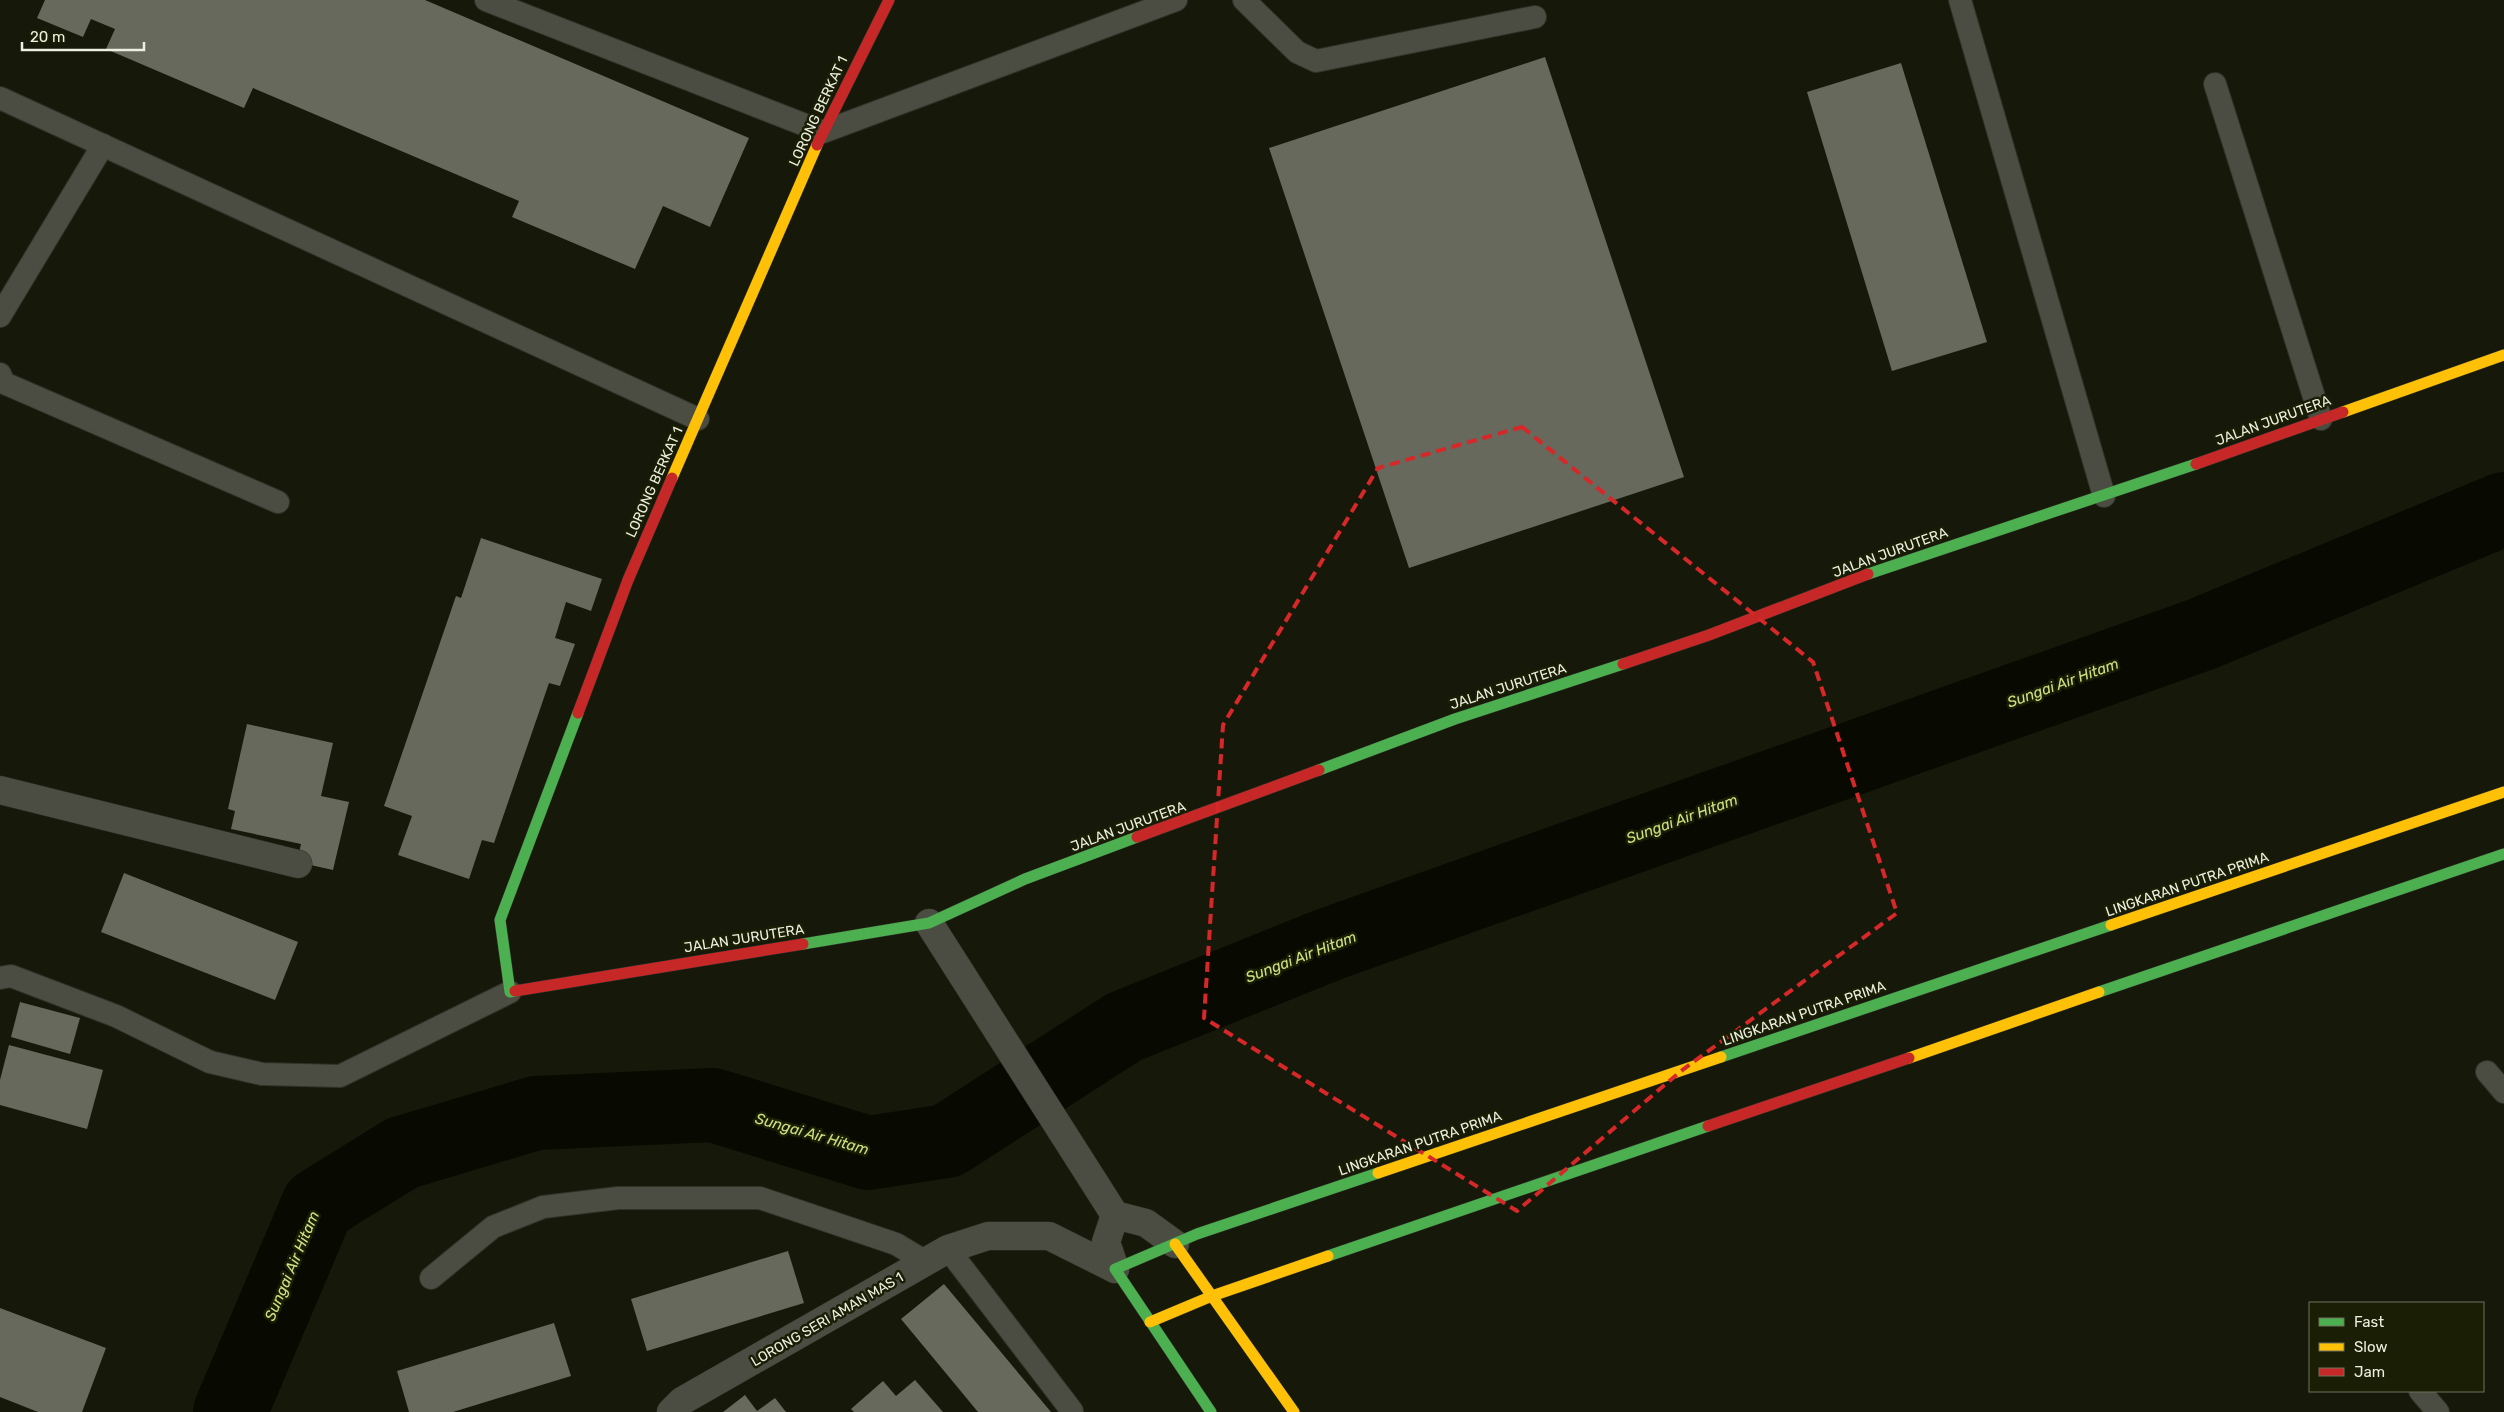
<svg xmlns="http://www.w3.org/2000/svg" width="2504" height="1412" font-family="Rubik,sans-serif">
	<rect width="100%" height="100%" fill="#16180a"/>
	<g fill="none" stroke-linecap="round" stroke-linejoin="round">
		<path stroke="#080a01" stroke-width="74" d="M230 1412 318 1205 402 1153 536 1113 713 1105 868 1153 947 1141 1124 1027 1330 944 2202 634 2504 509"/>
	</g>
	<g fill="#66695c">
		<path d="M45 0H425L749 138 710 227 663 206 635 269 512 217 519 201 253 88 244 108 106 49 115 29 91 19 83 37 37 18Z"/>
		<path d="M1545 57 1684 477 1409 568 1269 148Z"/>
		<path d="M1901 63 1987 342 1892 371 1807 92Z"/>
		<path d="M481 538 602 579 591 611 566 602 555 638 575 644 560 686 549 683 494 843 482 840 469 879 398 855 412 816 384 806 456 596 461 598Z"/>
		<path d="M247 724 333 743 321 796 349 802 333 870 297 862 301 844 231 829 235 811 228 809Z"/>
		<path d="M124 873 298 942 275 1000 101 932Z"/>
		<path d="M20 1002 80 1018 70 1054 11 1037Z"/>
		<path d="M9 1045 103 1070 87 1129 0 1105V1080Z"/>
		<path d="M788 1251 804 1303 647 1351 631 1299Z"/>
		<path d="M944 1284 1051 1412H978L901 1319Z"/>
		<path d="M0 1308 106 1348 82 1412H38L0 1397Z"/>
		<path d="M554 1323 571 1376 453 1412H409L397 1371Z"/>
		<path d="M915 1380 943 1412H854L851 1409 883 1381 896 1396Z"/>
		<path d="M745 1395 757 1411 775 1398 786 1412H723Z"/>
	</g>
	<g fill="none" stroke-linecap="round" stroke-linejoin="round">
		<defs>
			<g id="lane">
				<path d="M486 0 823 132 1176 0"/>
				<path d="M1244 0 1297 52 1316 61 1535 17"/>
				<path d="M1960 0 2104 496"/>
				<path d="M2215 84 2321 419"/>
				<path d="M0 98 698 419"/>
				<path d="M0 316 103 145"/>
				<path d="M0 374 4 383 278 502"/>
				<path d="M0 978 11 976 116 1016 210 1062 262 1074 340 1076 510 992"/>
				<path d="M2487 1072 2504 1092"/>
				<path d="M948 1249 1072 1411"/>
				<path d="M431 1278 493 1227 543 1207 618 1198H760L896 1244 926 1262"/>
				<path d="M2420 1391 2438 1412"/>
			</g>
			<g id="street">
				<path d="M0 790 298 864"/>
				<path d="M929 923 1115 1215 1146 1223 1175 1244"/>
				<path d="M1115 1215 1106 1242 1115 1269"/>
				<path d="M671 1412 682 1401 948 1249 988 1236H1049L1115 1269"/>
			</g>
			<g id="fast">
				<path d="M1868 574 2196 464"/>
				<path d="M1319 770 1455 719 1623 664"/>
				<path d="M803 944 929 923 1025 879 1137 837"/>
				<path d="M515 991 510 992 500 920 578 713"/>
				<path d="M2099 992 2504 854"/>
				<path d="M1721 1057 2111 925"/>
				<path d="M1328 1256 1708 1126"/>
				<path d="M1211 1412 1115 1269 1197 1234 1378 1173"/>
			</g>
			<g id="slow">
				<path d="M2343 412 2504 355"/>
				<path d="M672 478 817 145"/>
				<path d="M2111 925 2504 792"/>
				<path d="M1909 1058 2099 992"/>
				<path d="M1378 1173 1721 1057"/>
				<path d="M1175 1244 1294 1412"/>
				<path d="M1150 1322 1212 1296 1328 1256"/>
			</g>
			<g id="jam">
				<path d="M817 145 889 0"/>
				<path d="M2196 464 2343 412"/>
				<path d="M1623 664 1709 635 1868 574"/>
				<path d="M578 713 628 580 672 478"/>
				<path d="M1137 837 1319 770"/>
				<path d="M515 991 803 944"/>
				<path d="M1708 1126 1909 1058"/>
			</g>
		</defs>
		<use href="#lane" stroke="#303229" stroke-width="24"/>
		<use href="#street" stroke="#303229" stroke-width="29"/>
		<use href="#fast" stroke="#303229" stroke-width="12"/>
		<use href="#slow" stroke="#303229" stroke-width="12"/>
		<use href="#jam" stroke="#303229" stroke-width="12"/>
		<use href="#lane" stroke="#4b4d42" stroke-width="22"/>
		<use href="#street" stroke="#4b4d42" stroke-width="28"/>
		<use href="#fast" stroke="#4caf50" stroke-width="11"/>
		<use href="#slow" stroke="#ffc107" stroke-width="11"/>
		<use href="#jam" stroke="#c62828" stroke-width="11"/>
	</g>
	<path fill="none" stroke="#d62828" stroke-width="4" stroke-dasharray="10 6" stroke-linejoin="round" d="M1522 427 1813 662 1897 913 1681 1071 1517 1211 1204 1018 1223 725 1378 468Z"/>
	<g text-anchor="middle" stroke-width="5" stroke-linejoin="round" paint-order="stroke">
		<g font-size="14" fill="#ecf0e0" stroke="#1a1e04">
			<text transform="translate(818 111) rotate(-65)" y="5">LORONG BERKAT 1</text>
			<text transform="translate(2273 420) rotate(-20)" y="5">JALAN JURUTERA</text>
			<text transform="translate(654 482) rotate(-66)" y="5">LORONG BERKAT 1</text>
			<text transform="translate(1890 552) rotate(-20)" y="5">JALAN JURUTERA</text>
			<text transform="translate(1508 686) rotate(-18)" y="5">JALAN JURUTERA</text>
			<text transform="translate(1128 826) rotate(-20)" y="5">JALAN JURUTERA</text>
			<text transform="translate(2187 884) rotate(-19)" y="5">LINGKARAN PUTRA PRIMA</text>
			<text transform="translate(744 938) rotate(-9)" y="5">JALAN JURUTERA</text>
			<text transform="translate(1804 1013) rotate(-19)" y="5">LINGKARAN PUTRA PRIMA</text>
			<text transform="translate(1420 1143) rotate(-19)" y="5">LINGKARAN PUTRA PRIMA</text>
			<text transform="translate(827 1319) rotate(-30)" y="5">LORONG SERI AMAN MAS 1</text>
		</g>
		<g font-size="15" font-style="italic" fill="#cee180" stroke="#1a1e04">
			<text transform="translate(2063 683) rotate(-20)" y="5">Sungai Air Hitam</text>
			<text transform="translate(1682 819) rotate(-20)" y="5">Sungai Air Hitam</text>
			<text transform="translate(1301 957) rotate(-21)" y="5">Sungai Air Hitam</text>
			<text transform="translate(812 1134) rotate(16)" y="5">Sungai Air Hitam</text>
			<text transform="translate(292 1266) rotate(-67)" y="5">Sungai Air Hitam</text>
		</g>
	</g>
	<rect x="2309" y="1302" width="175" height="90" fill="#1a1e04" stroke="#6e725c"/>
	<rect x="2319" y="1318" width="25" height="8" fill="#4caf50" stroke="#6e725c"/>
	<text x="2354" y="1327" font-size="15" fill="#ecf0e0">Fast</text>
	<rect x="2319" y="1343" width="25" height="8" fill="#ffc107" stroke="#6e725c"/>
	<text x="2354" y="1352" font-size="15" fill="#ecf0e0">Slow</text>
	<rect x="2319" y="1368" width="25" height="8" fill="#c62828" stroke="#6e725c"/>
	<text x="2354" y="1377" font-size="15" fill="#ecf0e0">Jam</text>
	<path d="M22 42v8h122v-8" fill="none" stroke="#ecf0e0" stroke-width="2.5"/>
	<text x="30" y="42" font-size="15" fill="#ecf0e0" stroke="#1a1e04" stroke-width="4" paint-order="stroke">20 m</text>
</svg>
